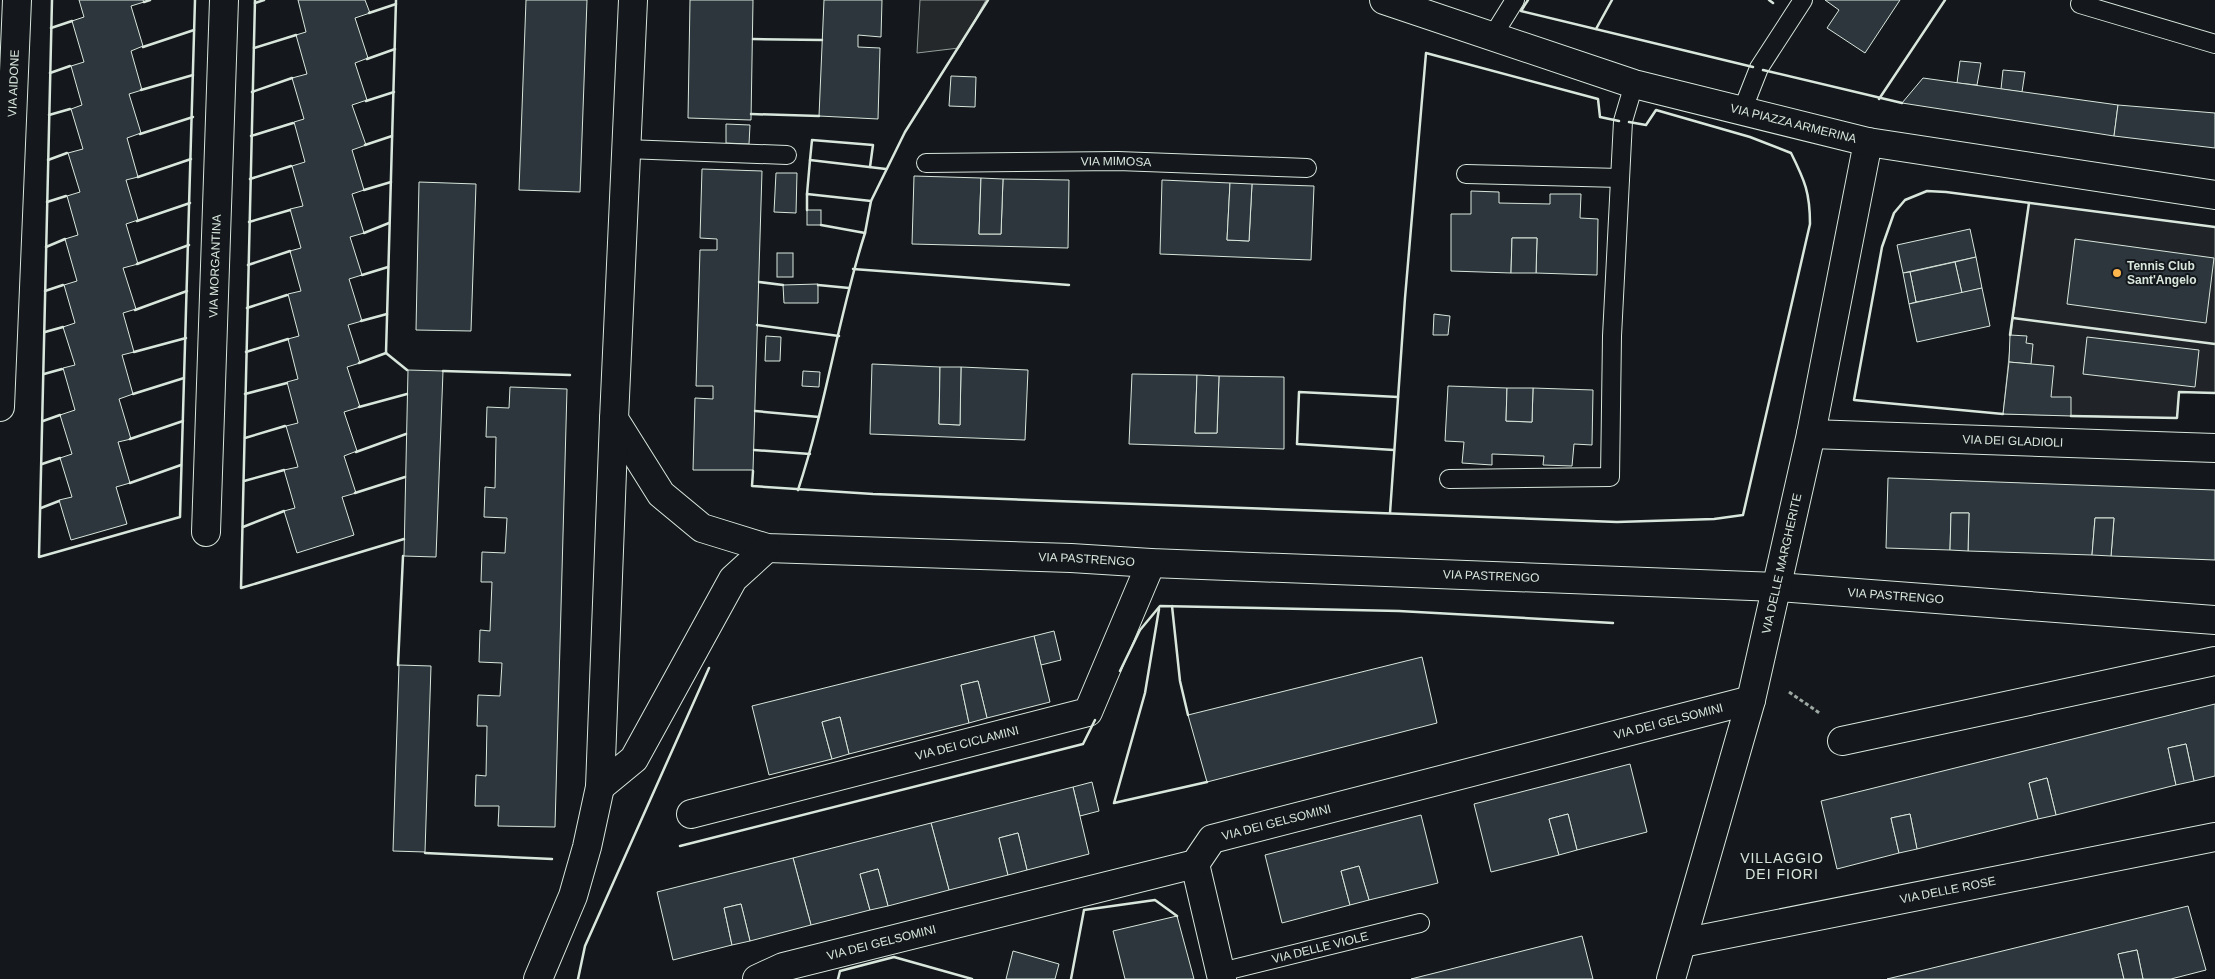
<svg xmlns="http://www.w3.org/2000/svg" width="2215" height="979" font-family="Arial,sans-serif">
	<rect width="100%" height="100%" fill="#14181c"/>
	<path fill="#202428" stroke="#939e99" d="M2029 203 2215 227V393L2179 392 2177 418 2003 414 2013 318Z"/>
	<path fill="#24282b" stroke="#939e99" d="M920 0H986L959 48 917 53Z"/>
	<g fill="#2c363c" stroke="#d8e6dc">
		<path d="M79 0H143L144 2 131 6 143 46 131 51 142 90 129 94 141 133 127 138 138 177 126 180 138 220 126 224 138 264 123 268 136 309 123 313 134 352 122 355 133 394 119 399 131 439 118 442 130 483 116 487 127 524 71 540 59 500 72 497 60 458 72 454 60 415 75 410 63 368 75 365 63 327 75 323 64 285 77 281 65 239 78 235 67 196 80 192 68 153 83 149 71 109 82 105 71 66 84 62 72 21 84 17Z"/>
		<path d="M298 0H365L370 13 355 18 368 58 355 63 367 100 352 105 366 145 352 150 364 190 352 194 364 233 350 237 362 275 349 279 362 321 348 325 360 363 347 367 360 407 344 412 357 451 344 456 356 493 342 497 354 535 297 553 284 511 295 508 284 470 298 467 286 426 298 423 287 382 298 379 288 339 299 336 288 294 301 291 290 251 301 248 290 209 303 206 292 166 305 162 294 122 304 119 292 78 307 74 296 35 306 32Z"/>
		<path d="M526 0H587L580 192 519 190Z"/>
		<path d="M690 0H753L751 120 688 118Z"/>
		<path d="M824 0H882L881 37 858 35V47L880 48 878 119 819 116Z"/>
		<path d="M1825 0H1900L1865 53 1827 28 1839 10Z"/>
		<path d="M1960 61 1981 63 1977 85 1957 83Z"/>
		<path d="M2003 70 2025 72 2022 92 2001 89Z"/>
		<path d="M951 76 976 77 975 107 949 106Z"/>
		<path d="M1923 78 2118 105 2114 136 1902 103Z"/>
		<path d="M2118 105 2215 113V148L2114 136Z"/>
		<path d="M726 124 750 125 749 144 726 143Z"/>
		<path d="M702 169 762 171 753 470H693L695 398 713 399V386H696L700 250H717V239L700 238Z"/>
		<path d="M776 173H797L796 213 774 212Z"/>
		<path d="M914 176 981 178 979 234H1001L1003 179 1069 180 1068 248 912 244Z"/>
		<path d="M981 178 1003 179 1001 234H979Z"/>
		<path d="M1162 180 1230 183 1227 240 1249 241 1252 184 1314 186 1311 260 1160 254Z"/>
		<path d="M419 182 476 184 471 331 416 330Z"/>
		<path d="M1230 183 1252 184 1249 241 1227 240Z"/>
		<path d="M1471 191 1499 192V203L1550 204V194H1581L1580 218 1598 219 1597 275 1536 273 1537 238H1512L1511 273 1451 271V214H1471Z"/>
		<rect x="807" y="210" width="14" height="15"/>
		<path d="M1970 229 1976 257 1903 273 1897 245Z"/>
		<path d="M1512 238H1537L1536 273H1511Z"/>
		<path d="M2075 239 2214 258 2206 323 2067 304Z"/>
		<rect x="777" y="253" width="16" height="24"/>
		<path d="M1976 257 1982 288 1962 293 1955 262Z"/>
		<path d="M1955 262 1962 293 1916 302 1910 272Z"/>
		<path d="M1910 272 1916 302 1909 304 1903 273Z"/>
		<path d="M818 284V303H784L783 285Z"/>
		<path d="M1982 288 1990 326 1917 342 1909 304Z"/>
		<path d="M1434 314 1450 316 1448 335H1433Z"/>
		<path d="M2010 335 2027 336 2026 343 2033 344 2031 364 2009 362Z"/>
		<path d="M766 336 781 337 780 361H765Z"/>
		<path d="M2087 337 2199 350 2195 387 2083 374Z"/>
		<path d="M2009 362 2054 366 2051 397H2071V416L2003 414Z"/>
		<path d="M872 364 940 367 939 424 960 425 961 367 1028 370 1025 440 870 434Z"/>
		<path d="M940 367H961L960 425 939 424Z"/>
		<path d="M408 370 443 371 436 557 404 556Z"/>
		<path d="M803 371 820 372 819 387 802 386Z"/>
		<path d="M1132 374 1197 375 1195 433H1217L1219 376 1284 377V449L1129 444Z"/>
		<path d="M1197 375 1219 376 1217 433H1195Z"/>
		<path d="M1448 386 1507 388 1506 421 1532 422 1533 388 1593 390 1592 445 1574 444 1572 466 1543 465 1544 456 1492 454V465L1462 463 1464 442 1445 441Z"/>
		<path d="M510 387 567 389 555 827 498 826 499 806H475L476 775 486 776 487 726H477L478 695 500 696 502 663 479 662 480 630 490 631 492 582H481L482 552 505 553 507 518 484 517 485 487 495 488 496 437H486L487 407 509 408Z"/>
		<path d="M1507 388H1533L1532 422 1506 421Z"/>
		<path d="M1888 478 2215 490V560L2111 556 2114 518H2095L2092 555 1968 551 1969 513H1951L1950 550 1886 548Z"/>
		<path d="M1951 513H1969L1968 551 1950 550Z"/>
		<path d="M2095 518H2114L2111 556 2092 555Z"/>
		<path d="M1054 631 1061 660 1041 665 1034 636Z"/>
		<path d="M1034 636 1050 702 987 718 978 681 961 685 969 723 849 754 840 717 822 722 832 759 769 775 752 706Z"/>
		<path d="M1422 657 1437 723 1207 782 1188 715Z"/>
		<path d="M399 665 431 666 425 852 393 851Z"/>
		<path d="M978 681 987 718 969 723 961 685Z"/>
		<path d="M2215 704V776L2194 781 2186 744 2168 748 2176 785 2056 815 2047 778 2029 783 2038 819 1917 849 1910 814 1891 818 1899 853 1837 869 1821 801Z"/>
		<path d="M840 717 849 754 832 759 822 722Z"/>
		<path d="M2186 744 2194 781 2176 785 2168 748Z"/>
		<path d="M1630 764 1647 832 1577 850 1568 814 1549 819 1559 855 1491 872 1474 804Z"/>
		<path d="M2047 778 2056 815 2038 819 2029 783Z"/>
		<path d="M1092 782 1099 811 1080 816 1073 787Z"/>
		<path d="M1073 787 1089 854 1027 870 1018 833 999 838 1008 875 949 890 931 823Z"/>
		<path d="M1568 814 1577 850 1559 855 1549 819Z"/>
		<path d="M1910 814 1917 849 1899 853 1891 818Z"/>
		<path d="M1421 815 1438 883 1369 900 1359 866 1341 871 1350 905 1282 923 1265 855Z"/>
		<path d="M931 823 949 890 888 906 878 869 860 874 870 910 811 925 793 858Z"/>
		<path d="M1018 833 1027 870 1008 875 999 838Z"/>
		<path d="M793 858 811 925 750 941 741 904 724 908 732 945 673 960 657 892Z"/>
		<path d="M1359 866 1369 900 1350 905 1341 871Z"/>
		<path d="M878 869 888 906 870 910 860 874Z"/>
		<path d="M741 904 750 941 732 945 724 908Z"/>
		<path d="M2188 906 2206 970 2171 979H2143L2137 950 2118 954 2124 979H1887Z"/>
		<path d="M1177 916 1194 979H1125L1113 931Z"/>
		<path d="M1582 936 1593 979H1411Z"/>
		<path d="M2137 950 2143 979H2124L2118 954Z"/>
		<path d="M1013 951 1059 964 1055 979H1006Z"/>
	</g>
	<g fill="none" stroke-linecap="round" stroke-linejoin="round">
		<defs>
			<g id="service">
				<path d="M2080 4 2215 44"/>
				<path d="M1492 37 1515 0"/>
				<path d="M1742 111 1759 68 1803 0"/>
				<path d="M626 149 787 155"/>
				<path id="s1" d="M926 163 1118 161 1307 168"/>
				<path d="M1466 174 1620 178"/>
				<path d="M1449 479 1610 477 1612 336 1623 121 1634 84"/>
				<path id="s2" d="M1221 972 1420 923"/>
			</g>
			<g id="minor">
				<path id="s3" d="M633 0 614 419 661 494 702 528 767 548 1071 558 1151 563 1777 587 2215 620"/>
				<path id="s4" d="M0 407 17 0"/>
				<path id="s5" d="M1811 434 2215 448"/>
				<path id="s6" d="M206 532 224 0"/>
				<path d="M1842 741 2215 661"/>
				<path d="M600 787 634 759 733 579 767 548"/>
				<path id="s7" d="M691 814 1088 712 1151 563"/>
				<path d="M1195 864 1222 979"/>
				<path id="s8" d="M1682 943 2215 837"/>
				<path d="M538 979 573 896 587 847 600 787 614 419"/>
				<path id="s9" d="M757 979 783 967 1195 864 1212 839 1751 700"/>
				<path id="s10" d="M1671 979 1751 700 1811 434 1868 142"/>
			</g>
			<g id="tertiary">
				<path id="s11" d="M1384 0 1634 84 1868 142 2215 195"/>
			</g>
		</defs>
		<use href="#service" stroke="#d8e6dc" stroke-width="20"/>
		<use href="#minor" stroke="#d8e6dc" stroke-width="30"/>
		<use href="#tertiary" stroke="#d8e6dc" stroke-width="30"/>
		<path stroke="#9da8a2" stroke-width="3" stroke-dasharray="4 2.5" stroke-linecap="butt" d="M1789 692 1821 714"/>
		<use href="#service" stroke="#14181c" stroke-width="18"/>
		<use href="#minor" stroke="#14181c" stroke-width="28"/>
		<use href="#tertiary" stroke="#14181c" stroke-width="28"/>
		<g stroke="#d8e6dc" stroke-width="2.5">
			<path d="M52 0 39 557 180 517 195 0"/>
			<path d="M255 0 241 588 404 539"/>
			<path d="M1528 0 1521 11 1753 67"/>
			<path d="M1769 0 1773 3"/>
			<path d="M144 2 150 0"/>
			<path d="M255 3 264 0"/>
			<path d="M369 13 396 4"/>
			<path d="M51 28 72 21"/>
			<path d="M1596 29 1612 0"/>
			<path d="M753 39 822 40"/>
			<path d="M143 47 194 30"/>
			<path d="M254 48 296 35"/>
			<path d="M367 59 395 49"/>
			<path d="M1763 70 1902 103"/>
			<path d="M50 73 70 66"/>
			<path d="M141 90 193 75"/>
			<path d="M252 92 292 78"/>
			<path d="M1879 99 1945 0"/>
			<path d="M366 101 394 92"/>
			<path d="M751 114 819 116"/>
			<path d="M49 115 70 109"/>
			<path d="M140 134 193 117"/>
			<path d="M251 136 293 123"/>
			<path d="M365 145 392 136"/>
			<path d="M48 160 67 153"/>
			<path d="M810 160 812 140 873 145 870 167"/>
			<path d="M138 177 191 159"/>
			<path d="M250 179 291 166"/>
			<path d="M364 190 391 182"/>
			<path d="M807 194 810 160 886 169"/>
			<path d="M871 201 905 132 988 0"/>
			<path d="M47 202 66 196"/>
			<path d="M807 210V194L871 201 865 233 821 225"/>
			<path d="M137 221 190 203"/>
			<path d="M249 222 290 210"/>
			<path d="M364 233 389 223"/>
			<path d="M46 247 65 239"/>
			<path d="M137 264 189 245"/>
			<path d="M248 265 290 251"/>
			<path d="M853 269 1069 285"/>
			<path d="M362 275 388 267"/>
			<path d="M759 282 783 285"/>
			<path d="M818 285 849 288"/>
			<path d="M45 291 63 285"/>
			<path d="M247 308 287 295"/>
			<path d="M135 310 187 291"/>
			<path d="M2013 318 2215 344"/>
			<path d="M361 321 387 314"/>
			<path d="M757 325 839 336"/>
			<path d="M45 332 63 327"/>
			<path d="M2010 335 2029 203"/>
			<path d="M134 352 186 338"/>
			<path d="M246 352 288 339"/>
			<path d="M386 353 396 0"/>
			<path d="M386 353 407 370"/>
			<path d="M359 363 386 353"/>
			<path d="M443 371 570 375"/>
			<path d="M44 374 62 369"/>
			<path d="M133 394 184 378"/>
			<path d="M245 394 287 383"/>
			<path d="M359 407 407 394"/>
			<path d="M755 411 819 417"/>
			<path d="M2003 414 1854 400 1882 247 1894 213 1905 200 1927 191 1946 192 2215 227"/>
			<path d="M2071 416 2177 418 2179 392 2215 393"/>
			<path d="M43 421 60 415"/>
			<path d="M245 438 285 426"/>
			<path d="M130 439 183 421"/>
			<path d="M754 450 810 454"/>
			<path d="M1394 450 1297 444 1299 392 1398 397"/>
			<path d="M356 452 406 434"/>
			<path d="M42 464 60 458"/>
			<path d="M753 471 752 486 873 494 1617 522 1714 519 1743 515 1810 224C1810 193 1805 181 1791 153L1750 137 1656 110 1646 125 1629 122"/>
			<path d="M244 481 284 470"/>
			<path d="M130 483 181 465"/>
			<path d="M798 490C826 406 838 317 865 233"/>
			<path d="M355 493 405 477"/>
			<path d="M41 508 59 501"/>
			<path d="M1390 513 1405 298 1426 53 1598 99 1600 117 1619 121"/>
			<path d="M243 527 284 511"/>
			<path d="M1172 606 1180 681 1188 715"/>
			<path d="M1159 609 1145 693 1114 803 1207 782"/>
			<path d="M398 665 403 556"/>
			<path d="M1120 671 1140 630 1160 606 1399 611 1613 623"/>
			<path d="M680 846 1083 744 1095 720"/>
			<path d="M425 853 552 859"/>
			<path d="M578 979 585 946 709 668"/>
			<path d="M838 979 840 971 894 957 972 979"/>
			<path d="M1071 979 1084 910 1155 900 1177 916"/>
		</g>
	</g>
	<circle fill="#ffb74d" stroke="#14181c" stroke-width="2" cx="2117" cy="273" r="5"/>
	<g text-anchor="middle" stroke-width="4" stroke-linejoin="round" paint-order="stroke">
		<g font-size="12" fill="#d8e6dc" stroke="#14181c">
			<text dy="4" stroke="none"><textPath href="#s4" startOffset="324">VIA AIDONE</textPath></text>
			<text dy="4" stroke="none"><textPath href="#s11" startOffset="428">VIA PIAZZA ARMERINA</textPath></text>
			<text dy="4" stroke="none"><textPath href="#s1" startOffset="190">VIA MIMOSA</textPath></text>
			<text dy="4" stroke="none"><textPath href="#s6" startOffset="266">VIA MORGANTINA</textPath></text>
			<text dy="4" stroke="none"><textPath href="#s5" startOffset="202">VIA DEI GLADIOLI</textPath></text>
			<text dy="4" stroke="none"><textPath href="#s3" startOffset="949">VIA PASTRENGO</textPath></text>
			<text dy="4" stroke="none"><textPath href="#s10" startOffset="430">VIA DELLE MARGHERITE</textPath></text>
			<text dy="4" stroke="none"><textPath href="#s3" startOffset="1354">VIA PASTRENGO</textPath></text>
			<text dy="4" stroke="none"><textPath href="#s3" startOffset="1759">VIA PASTRENGO</textPath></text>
			<text dy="4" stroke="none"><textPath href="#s9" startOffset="955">VIA DEI GELSOMINI</textPath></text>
			<text dy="4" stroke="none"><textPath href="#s7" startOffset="285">VIA DEI CICLAMINI</textPath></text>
			<text dy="4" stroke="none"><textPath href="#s9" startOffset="550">VIA DEI GELSOMINI</textPath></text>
			<text dy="4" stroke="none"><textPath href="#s8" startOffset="271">VIA DELLE ROSE</textPath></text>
			<text dy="4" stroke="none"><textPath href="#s9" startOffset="130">VIA DEI GELSOMINI</textPath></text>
			<text dy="4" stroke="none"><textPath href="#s2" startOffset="102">VIA DELLE VIOLE</textPath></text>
		</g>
		<g font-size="12" font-weight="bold" fill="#d8e6dc" stroke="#14181c" text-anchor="start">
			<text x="2127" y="270">Tennis Club<tspan x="2127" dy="14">Sant'Angelo</tspan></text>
		</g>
		<g font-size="14" letter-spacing="1" fill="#d8e6dc" stroke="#14181c">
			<text x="1782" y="863">VILLAGGIO<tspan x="1782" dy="16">DEI FIORI</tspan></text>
		</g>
	</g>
</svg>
